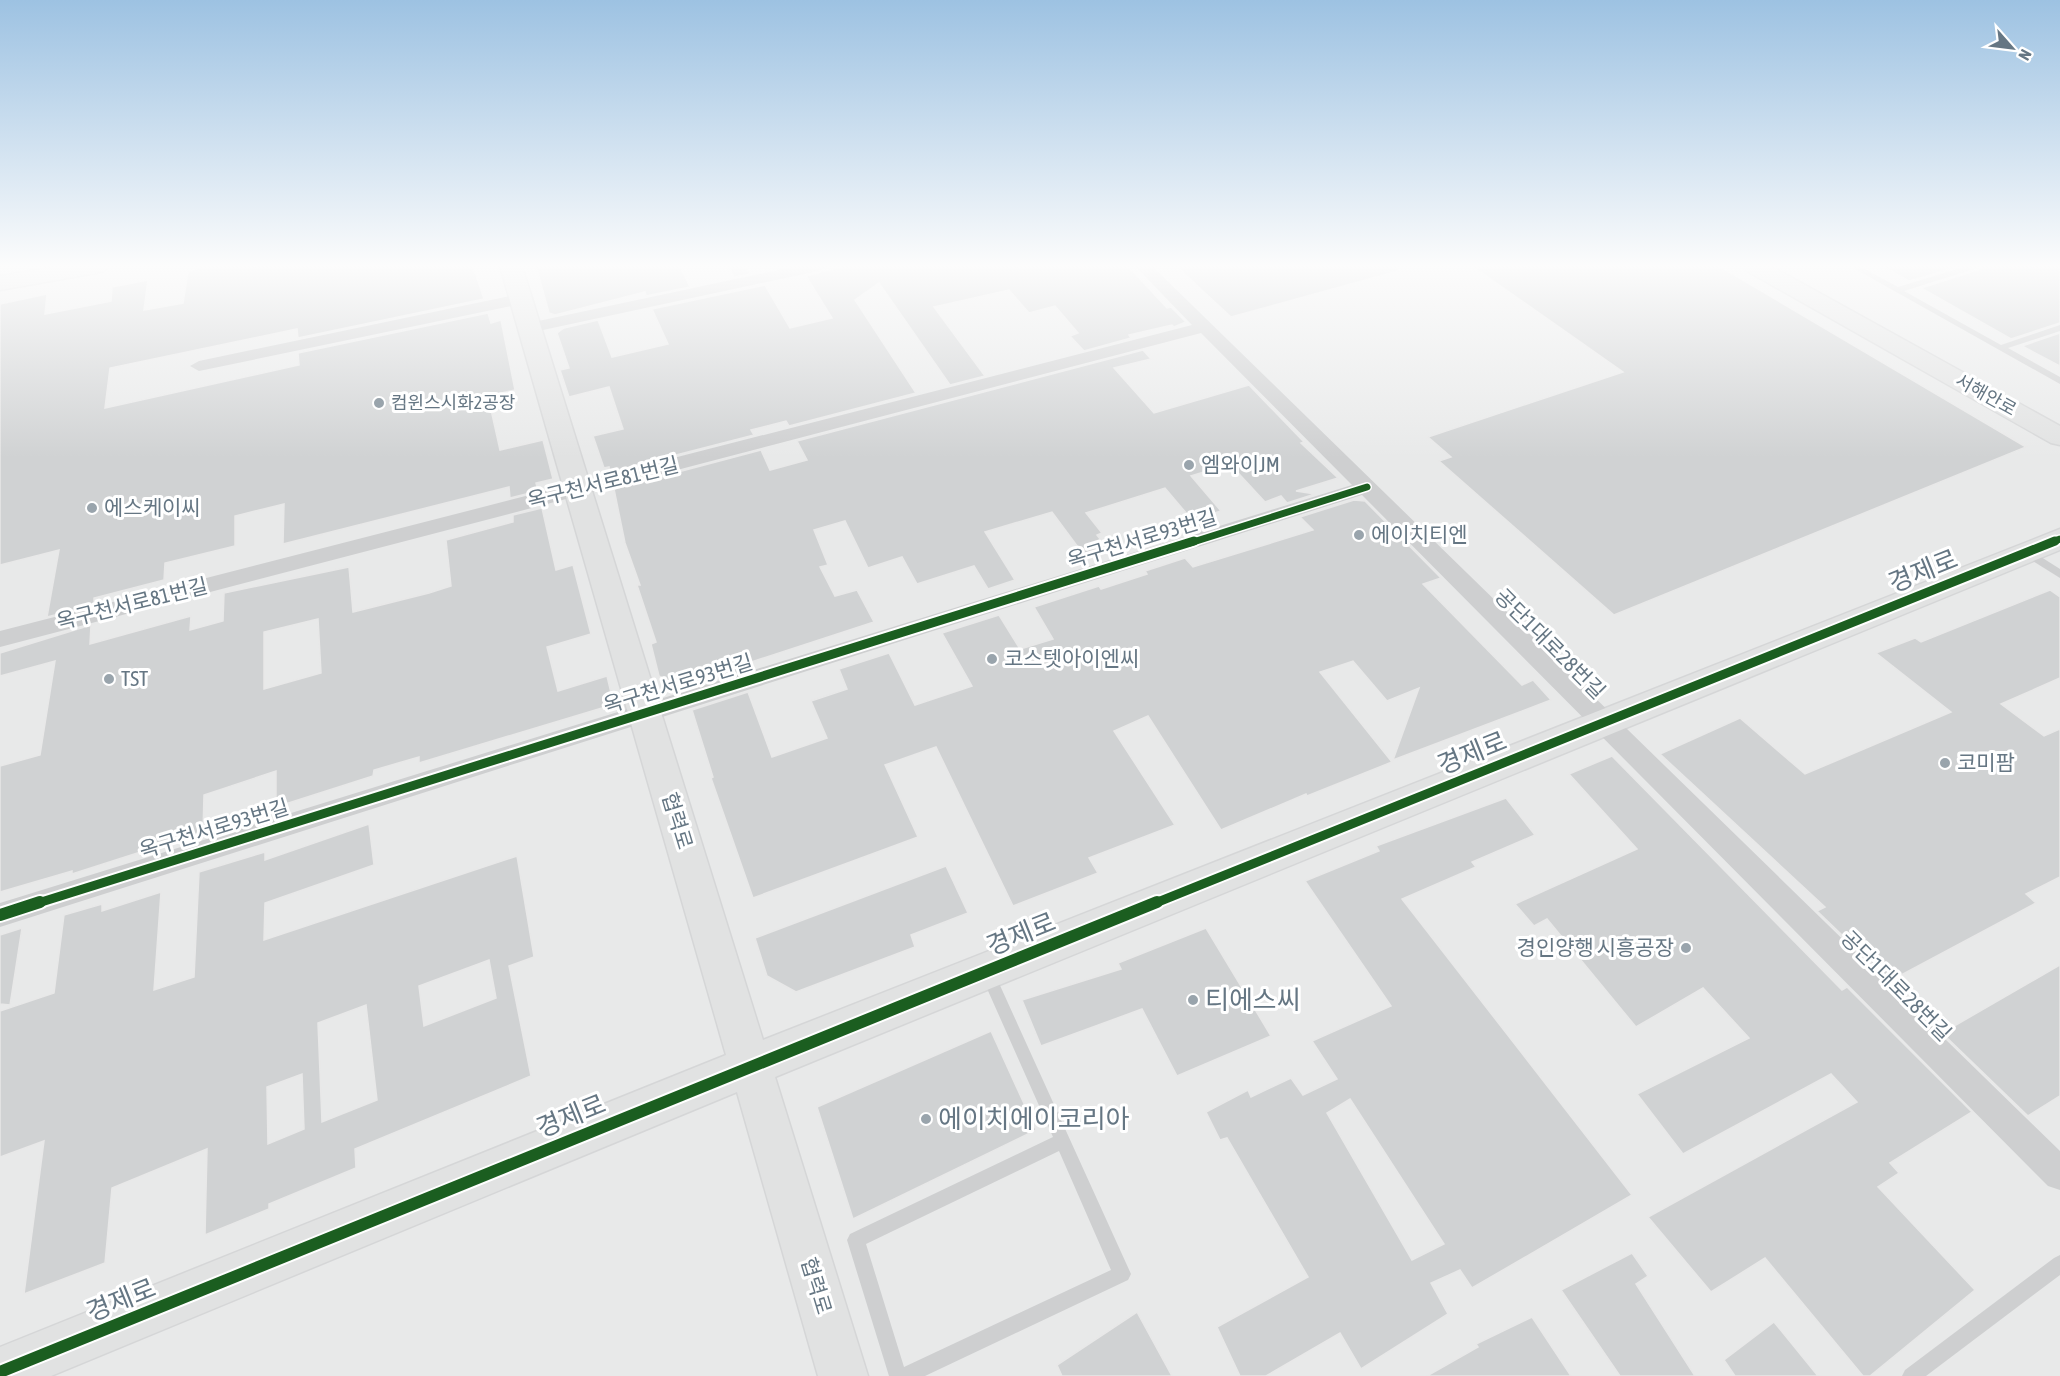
<svg xmlns="http://www.w3.org/2000/svg" width="2060" height="1376" font-family="'Asap Condensed','Noto Sans KR',sans-serif">
	<rect width="100%" height="100%" fill="#f9f9f9"/>
	<rect fill="#e8e9e9" x="0" y="266" width="2060" height="1110"/>
	<g fill="#d0d2d3" stroke="#e8e8e8" stroke-width="1.5" fill-rule="evenodd">
		<path d="M197 266H473L484 299 298 338 297 329 110 368 105 408 299 365 298 353 488 313 491 323 501 320 515 390 488 396 500 450 543 440 553 479 536 483 538 491 510 498 509 487 283 544 284 504 235 516V546L165 563 164 580 94 598V605L47 617 59 550 0 565V304L47 294 45 314 111 301 112 287 148 280 144 310 183 303 188 271 197 269Z"/>
		<path d="M536 266H680L690 287 646 296 645 292 555 315 549 313Z"/>
		<path d="M728 266H745L751 274 734 277Z"/>
		<path d="M843 266H1128L1167 308 1171 307 1186 322 1174 327 1172 325 1129 335 1131 338 1084 351 1070 336 1078 333 1055 306 1029 313 1009 290 934 307 985 376 950 385 879 283 855 300 916 393 789 426 786 421 751 430 754 435 610 472 609 467 604 468 593 436 623 429 609 387 569 397 560 370 569 368 557 333 564 328 598 320 612 357 668 344 652 309 765 285 790 328 832 318 806 276Z"/>
		<path d="M1176 266H1397L1398 271 1231 317Z"/>
		<path d="M1472 266H1719L2026 447 1614 615 1439 461 1451 457 1428 437 1623 372Z"/>
		<path d="M1882 266H1961L1909 281Z"/>
		<path d="M1980 266H2060V323L2011 339 1921 288 1978 270Z"/>
		<path d="M2060 333V366L2022 346Z"/>
		<path d="M1143 350 1151 359 1114 368 1154 413 1249 385 1304 442 1301 443 1338 478 1296 491 1315 494 1287 503 1281 496 1265 502 1230 464 1191 476 1221 511 1192 520 1165 488 1086 513 1102 533 1097 535 1108 549 1086 558 1052 512 985 532 1015 580 988 589 974 566 917 584 902 557 868 568 845 521 814 530 828 565 820 567 835 596 857 590 874 622 739 666 741 672 699 684 666 680 659 676 651 644 656 642 637 585H640L625 543 614 489 761 450 770 470 807 460 797 441Z"/>
		<path d="M1354 500 1365 501 1441 578 1423 584 1522 685 1533 680 1551 700 1393 760 1419 688 1387 701 1353 661 1320 672 1392 762 1307 796 1306 794 1221 830 1148 716 1114 731 1175 825 1089 858 1098 873 1013 906 936 747 885 765 918 837 753 898 711 778 713 777 692 710 748 692 772 757 827 738 811 701 847 689 839 669 889 653 915 705 972 686 942 633 999 615 1020 649 1053 639 1034 607 1099 586 1101 589 1147 574 1145 571 1185 558 1193 567 1313 530 1300 517Z"/>
		<path d="M542 508 556 570 573 565 591 634 547 647 558 691 607 676 612 697 602 708 419 763V757L374 770 373 776 276 807V771L204 795 203 832 72 874V871L0 892V766L40 755 55 661 0 676V653L91 625 90 644 191 616 190 630 223 621 224 593 349 567 353 612 429 593 451 586 446 540 513 522V515ZM318 619 321 673 264 689V632Z"/>
		<path d="M2050 590 2060 597V678L2001 704 2044 736 2060 729V877L2026 894 2036 903 1890 981 1817 911 1825 907 1660 754 1740 718 1805 774 1951 712 1876 653 1915 638 1921 642Z"/>
		<path d="M1612 756 1842 990 1847 987 1972 1112 1890 1163 1899 1173 1878 1187 1975 1290 1870 1376H1863L1765 1258 1711 1292 1648 1217 1857 1102 1831 1074 1683 1154 1637 1094 1749 1038 1703 988 1636 1027 1547 919 1534 926 1515 904 1637 849 1569 774Z"/>
		<path d="M1506 798 1535 835 1472 862 1476 867 1402 899 1632 1195 1472 1288 1460 1270 1431 1283 1448 1314 1361 1369 1340 1333 1266 1376H1240L1217 1327 1308 1277 1227 1138 1220 1140 1206 1112 1248 1090 1251 1097 1291 1078 1303 1095 1337 1079 1312 1041 1391 1006 1305 881 1379 851 1376 846ZM1350 1099 1444 1244 1412 1260 1327 1113Z"/>
		<path d="M369 824 374 865 265 903 264 940 517 856 534 957 509 966 531 1076 355 1149 356 1168 269 1204V1209L205 1235 207 1149 112 1188 105 1263 24 1294 44 1141 0 1157V1011L54 993 64 915 102 904V911L161 892 154 990 194 977 199 872 265 852V860ZM489 960 496 998 424 1026 419 986ZM366 1005 377 1100 322 1122 318 1023ZM302 1074 304 1129 268 1144 267 1087Z"/>
		<path d="M946 866 968 913 911 935 915 947 796 992 767 976 755 938Z"/>
		<path d="M22 928 10 1005 0 1004V935Z"/>
		<path d="M1206 928 1271 1036 1177 1076 1142 1009 1041 1046 1022 1000 1121 969 1118 963Z"/>
		<path d="M2060 965V1096L2028 1116 1942 1033Z"/>
		<path d="M991 1031 1036 1130 853 1219 817 1107Z"/>
		<path d="M1632 1253 1648 1276 1636 1284 1695 1376H1620L1561 1290Z"/>
		<path d="M1137 1312 1172 1376H1062L1057 1365Z"/>
		<path d="M1532 1317 1571 1376H1427L1478 1347 1476 1344Z"/>
		<path d="M1774 1322 1818 1376H1735L1724 1360Z"/>
	</g>
	<g fill="none" stroke-linecap="round" stroke-linejoin="round">
		<defs>
			<path id="secondary" d="M500 266H522L763 1040 2060 529V550L775 1077 868 1376H818L737 1092 51 1376H0V1347L726 1055Z"/>
			<g id="primary">
				<path d="M60 266H107L104 271 96 273 0 290V276Z"/>
				<path d="M1744 266H1771L2060 426V445L2051 443 1747 271Z"/>
			</g>
		</defs>
		<use href="#secondary" stroke="#d5d6d7" stroke-width="3"/>
		<use href="#primary" stroke="#d5d6d7" stroke-width="3"/>
		<g fill="#cecfd0" fill-rule="evenodd">
			<path d="M1850 266H1859L1898 287 1967 266H1978L1977 268 1904 291 2001 345 2060 325V331L2008 348 2060 377V384Z"/>
			<path d="M2027 548 2060 569V578L2023 555 2022 552 2023 549Z"/>
			<path d="M988 968 993 970 1131 1274 1128 1280 925 1376H889L847 1240 850 1234 1053 1137 981 975 983 970ZM1059 1151 1111 1270 904 1367 866 1244Z"/>
			<path d="M2060 1255V1275L1926 1376H1902L1905 1370 2054 1258Z"/>
		</g>
		<g fill="#cecfd0" fill-rule="evenodd">
			<path d="M797 266H826L818 271 529 333 520 328 529 323Z"/>
			<path d="M1135 266H1152L2060 1151V1190L2048 1186 1362 495 0 927V903L1352 485 1201 333 0 647V631L1192 325Z"/>
			<path d="M520 294 528 299 526 303 199 371 190 366 199 361Z"/>
		</g>
		<use href="#secondary" fill="#e1e2e2" fill-rule="evenodd"/>
		<use href="#primary" fill="#e1e2e2" fill-rule="evenodd"/>
		<defs>
			<g id="cycleway-far2">
				<path d="M1190 543 1367 487"/>
				<path d="M2051 543 2060 539"/>
			</g>
			<g id="cycleway-far1">
				<path d="M35 904 1194 541"/>
				<path d="M1153 904 2055 541"/>
			</g>
			<g id="cycleway">
				<path d="M0 915 40 902"/>
				<path d="M0 1372 1157 902"/>
			</g>
		</defs>
		<use href="#cycleway-far2" stroke="#fff" stroke-width="10"/>
		<use href="#cycleway-far1" stroke="#fff" stroke-width="13"/>
		<use href="#cycleway" stroke="#fff" stroke-width="16"/>
		<use href="#cycleway-far2" stroke="#1b5e20" stroke-width="7"/>
		<use href="#cycleway-far1" stroke="#1b5e20" stroke-width="9"/>
		<use href="#cycleway" stroke="#1b5e20" stroke-width="12"/>
	</g>
	<linearGradient id="sky" x2="0" y2="1"><stop stop-color="#9dc2e2"/><stop offset="0.58" stop-color="#fcfcfc"/><stop offset="1" stop-color="#fcfcfc" stop-opacity="0"/></linearGradient>
	<rect width="2060" height="458" fill="url(#sky)"/>
	<g fill="#99a4ac" stroke="#fff" stroke-width="2">
		<circle cx="379" cy="403" r="6"/>
		<circle cx="1189" cy="465" r="6"/>
		<circle cx="92" cy="508" r="6"/>
		<circle cx="1359" cy="535" r="6"/>
		<circle cx="992" cy="659" r="6"/>
		<circle cx="109" cy="679" r="6"/>
		<circle cx="1945" cy="763" r="6"/>
		<circle cx="1686" cy="948" r="6"/>
		<circle cx="1193" cy="1000" r="6"/>
		<circle cx="926" cy="1119" r="6"/>
	</g>
	<g text-anchor="middle" stroke-width="6" stroke-linejoin="round" paint-order="stroke">
		<g font-size="18" fill="#657683" stroke="#fff">
			<text transform="translate(1986 395) rotate(29)" y="6">서해안로</text>
		</g>
		<g font-size="18" fill="#657683" stroke="#fff" text-anchor="start">
			<text x="391" y="409">컴윈스시화2공장</text>
		</g>
		<g font-size="21" fill="#657683" stroke="#fff" text-anchor="start">
			<text x="1201" y="472">엠와이JM</text>
			<text x="104" y="515">에스케이씨</text>
			<text x="1371" y="542">에이치티엔</text>
			<text x="1004" y="666">코스텟아이엔씨</text>
			<text x="121" y="686">TST</text>
			<text x="1957" y="770">코미팜</text>
			<text x="1674" y="955" text-anchor="end">경인양행 시흥공장</text>
		</g>
		<g font-size="21" fill="#657683" stroke="#fff">
			<text transform="translate(603 483) rotate(-14)" y="7">옥구천서로81번길</text>
			<text transform="translate(1142 539) rotate(-17)" y="7">옥구천서로93번길</text>
			<text transform="translate(132 604) rotate(-14)" y="7">옥구천서로81번길</text>
			<text transform="translate(1550 644) rotate(45)" y="7">공단1대로28번길</text>
			<text transform="translate(678 684) rotate(-17)" y="7">옥구천서로93번길</text>
			<text transform="translate(677 821) rotate(73)" y="7">협력로</text>
			<text transform="translate(214 829) rotate(-17)" y="7">옥구천서로93번길</text>
			<text transform="translate(1896 986) rotate(45)" y="7">공단1대로28번길</text>
			<text transform="translate(816 1286) rotate(73)" y="7">협력로</text>
		</g>
		<g font-size="26" fill="#657683" stroke="#fff">
			<text transform="translate(1923 571) rotate(-22)" y="9">경제로</text>
			<text transform="translate(1472 753) rotate(-22)" y="9">경제로</text>
			<text transform="translate(1021 934) rotate(-22)" y="9">경제로</text>
			<text transform="translate(571 1116) rotate(-22)" y="9">경제로</text>
			<text transform="translate(121 1300) rotate(-22)" y="9">경제로</text>
		</g>
		<g font-size="26" fill="#657683" stroke="#fff" text-anchor="start">
			<text x="1205" y="1009">티에스씨</text>
			<text x="938" y="1128">에이치에이코리아</text>
		</g>
	</g>
	<g transform="translate(2012 48) rotate(118)" stroke="#ffffff" stroke-width="4.5" paint-order="stroke">
	<path d="M0-4.5L10 22L0 15L-10 22Z" fill="#657683"/>
	<text y="-9" font-size="16" font-weight="bold" text-anchor="middle" fill="#657683">N</text>
	</g>
</svg>
